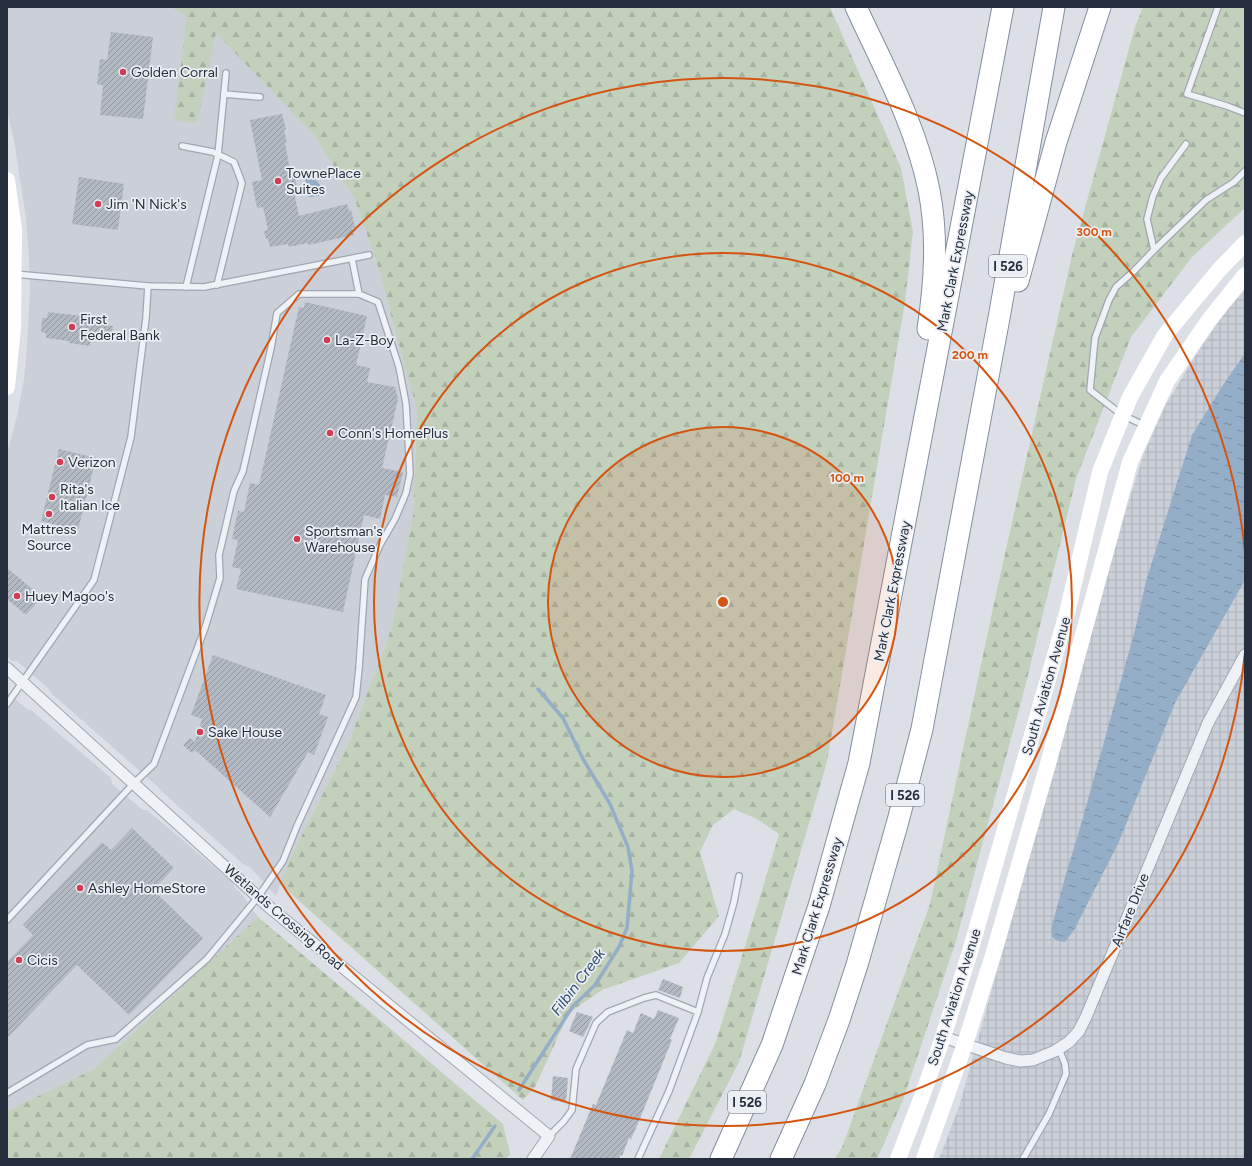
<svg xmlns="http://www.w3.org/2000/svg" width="1252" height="1166" font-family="Figtree,sans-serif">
	<defs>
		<pattern id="industrial-grid" width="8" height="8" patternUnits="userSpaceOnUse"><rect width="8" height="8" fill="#cacfd8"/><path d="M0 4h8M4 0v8" fill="none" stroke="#adb2ba"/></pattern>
		<pattern id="forest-firs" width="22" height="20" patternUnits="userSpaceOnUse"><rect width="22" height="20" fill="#c2d0bc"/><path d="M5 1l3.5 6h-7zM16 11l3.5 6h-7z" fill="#a7b3a2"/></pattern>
		<pattern id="water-ripples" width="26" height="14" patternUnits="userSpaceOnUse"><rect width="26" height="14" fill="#95aec8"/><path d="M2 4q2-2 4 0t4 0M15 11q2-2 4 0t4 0" fill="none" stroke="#798ea4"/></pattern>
		<pattern id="building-hatch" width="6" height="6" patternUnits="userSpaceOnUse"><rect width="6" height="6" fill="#b3b9c3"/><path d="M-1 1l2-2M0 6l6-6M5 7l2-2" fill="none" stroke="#9197a0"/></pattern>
	</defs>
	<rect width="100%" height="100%" fill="#dce0e6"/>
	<g fill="#cacfd8">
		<path d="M7 7H170L216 32 314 135 355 200 376 260 417 410 413 515 392 627 349 742 288 863 276 896 250 867 244 865 160 790 157 786 51 693 49 689 17 661H12L7 656V453L17 416 24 380 27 347 30 291 29 258 26 217 14 141 7 111Z"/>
		<path d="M7 692 27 709 31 710 111 778 112 784 138 806 143 810H147L232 882 235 888 241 893 258 917 94 1069 7 1111Z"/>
	</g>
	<path fill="url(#industrial-grid)" d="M1245 290V1159H939L959 1107 1126 510 1143 456 1165 406 1194 358 1226 311Z"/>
	<g fill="url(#forest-firs)">
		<path d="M170 7H830L901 168 913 232 905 302 827 762 739 1062 689 1159H659L716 1042 779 834 757 819 734 809 713 825 700 852 719 916 679 963 602 990 569 1013 535 1087 523 1100 280 884 288 863 349 742 392 627 413 515 417 410 376 260 355 200 314 135 216 33 197 123 174 120 187 17Z"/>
		<path d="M1143 7H1245V208L1192 257 1131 337 1076 479 1025 687 956 941 903 1100 877 1159H835L843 1145 930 904 996 594 1072 255 1135 27Z"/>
		<path d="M258 917 503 1124 510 1154 506 1159H7V1111L94 1069Z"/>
	</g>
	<g fill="url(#water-ripples)">
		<path d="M309 172 322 187 319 196 309 197 304 173Z"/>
		<path d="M1245 353V580L1175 703 1118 844 1074 930 1065 942 1058 941 1052 937 1051 929 1066 874 1082 821 1135 630 1146 581 1192 435 1223 385Z"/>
	</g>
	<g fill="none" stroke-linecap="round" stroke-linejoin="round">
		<g stroke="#95aec8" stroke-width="3.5">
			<path d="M519 1090 573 1006 595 985 619 947 627 928 632 871 628 847 610 804 583 759 563 718 538 689"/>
			<path d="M472 1159 495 1126"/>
		</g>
	</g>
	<g fill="url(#building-hatch)">
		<path d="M111 32 153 37 143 119 100 115 103 85H97L100 59 107 60Z"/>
		<path d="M282 114 286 129 284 130 287 143H285L291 175 294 174 298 191 294 192 299 216 347 204 349 211 351 210 355 228H352L354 235 308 245V243L289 247 288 244 270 247 268 239H266L264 231 268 230 263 207 257 208 252 182 262 180 250 120Z"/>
		<path d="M79 177 124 184 118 230 72 224Z"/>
		<path d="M305 302 367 316 356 365 370 368 367 382 395 387 398 399 382 468 403 472 397 497 385 495 380 519 364 515 343 612 236 589 241 569 232 567 238 540 232 539 238 511 244 512 250 483 259 485 299 307 304 308Z"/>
		<path d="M48 312 92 317 91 323 113 326 112 339 91 337 90 346 69 343V341L46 338V333L41 332 42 318H47Z"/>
		<path d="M59 449 96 458 78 530 41 521Z"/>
		<path d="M7 568 42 597 26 615 7 599Z"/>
		<path d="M213 655 326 695 319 714 328 717 314 755 308 752 270 817 195 750 192 753 183 745 190 738 195 742 202 719 191 715Z"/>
		<path d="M132 828 174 868 153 890 203 938 129 1015 77 965 7 1038V962L33 935 23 925 102 842 111 850Z"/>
		<path d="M663 979 683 987 680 998 658 990Z"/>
		<path d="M658 1010 679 1018 670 1039 672 1040 639 1121 631 1139 629 1138 622 1156 620 1155 619 1159H570L593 1104 596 1105 627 1030 633 1033 641 1013 654 1019Z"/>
		<path d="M577 1012 593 1017 583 1037 569 1031Z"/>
		<path d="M553 1076 568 1078 566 1102 551 1100Z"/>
	</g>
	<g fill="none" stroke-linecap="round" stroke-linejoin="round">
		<defs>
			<g id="lane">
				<path d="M1218 7 1187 94 1227 106 1245 113"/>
				<path d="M224 94 260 97"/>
				<path d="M182 146 213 152 234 162 242 183 217 285"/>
				<path d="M1154 250 1206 200 1234 182 1245 171"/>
				<path d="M14 274 148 286 204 287 369 255"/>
				<path d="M186 287 218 155 226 73"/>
				<path d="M1146 426 1122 415 1090 390 1095 338 1109 300 1116 287 1134 271 1154 250 1147 219 1153 196 1161 178 1186 144"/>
				<path d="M7 704 94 580 131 437 146 318 148 286"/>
				<path d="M7 920 134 783 154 764 205 628 220 578 219 555 234 491 243 471 271 348 277 313 299 294H359"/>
				<path d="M698 1012 707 978 725 934 734 902 739 876"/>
				<path d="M7 1093 87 1045 116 1039 207 959 258 897 283 861 297 826 356 697 359 668 365 579 380 545 395 519 406 493 410 474 406 404 399 367 378 302 359 294 352 259"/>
				<path d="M549 1136 564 1121 572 1110 576 1069 596 1023 608 1012 644 998 656 995 698 1012 669 1091 638 1159"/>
				<path d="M1023 1159 1049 1114 1066 1074 1065 1064 1059 1049"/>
			</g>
			<g id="street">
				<path d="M7 668 269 907 549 1136 533 1159"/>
				<path d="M943 1037 1006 1058 1020 1061 1033 1060 1055 1051 1069 1042 1079 1031 1086 1017 1208 723 1245 655"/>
			</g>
			<g id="highway">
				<path d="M856 7C883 66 916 125 929 190 938 236 935 282 928 329"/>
				<path d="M1018 281 1056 142 1100 7"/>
				<path d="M721 1159 772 1045 819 906 859 763 1003 7"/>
				<path d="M781 1159 815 1084 839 1020 857 965 898 821 922 729 999 318 1054 7"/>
			</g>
		</defs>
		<use href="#lane" stroke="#a1a7b0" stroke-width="8"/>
		<use href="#street" stroke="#a1a7b0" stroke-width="13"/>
		<use href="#highway" stroke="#838e9d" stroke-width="23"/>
		<use href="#lane" stroke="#eef1f5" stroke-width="5.5"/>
		<use href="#street" stroke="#eef1f5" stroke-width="11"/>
		<g stroke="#fff" stroke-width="16">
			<path d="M7 180 14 230 13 327 7 387"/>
			<path d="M898 1159 922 1096 943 1037 969 955 1067 613 1100 472 1130 397 1165 335 1219 270 1245 243"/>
			<path d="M924 1159 965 1044 994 952 1048 764 1130 462 1167 381 1209 320 1245 275"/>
		</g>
		<use href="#highway" stroke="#fff" stroke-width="21"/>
	</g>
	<circle cx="723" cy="602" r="175" fill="#d45511" fill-opacity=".12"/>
	<g fill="none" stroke="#d45511" stroke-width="2">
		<circle cx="723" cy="602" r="175"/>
		<circle cx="723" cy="602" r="349"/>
		<path d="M1245 652A524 524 0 1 1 1245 552"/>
	</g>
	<g fill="#d03c54" stroke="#ebeff4" stroke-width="1.5">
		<circle cx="123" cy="72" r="4"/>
		<circle cx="278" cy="181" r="4"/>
		<circle cx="98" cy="204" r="4"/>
		<circle cx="72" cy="327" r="4"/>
		<circle cx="327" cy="340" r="4"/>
		<circle cx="330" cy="433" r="4"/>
		<circle cx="60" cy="462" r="4"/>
		<circle cx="52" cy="497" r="4"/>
		<circle cx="49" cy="514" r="4"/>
		<circle cx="297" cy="539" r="4"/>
		<circle cx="17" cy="596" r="4"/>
		<circle cx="200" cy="732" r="4"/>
		<circle cx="80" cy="888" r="4"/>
		<circle cx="19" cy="960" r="4"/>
	</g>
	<g text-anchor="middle" stroke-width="3.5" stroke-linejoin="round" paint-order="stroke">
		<g fill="#ebeff4" stroke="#606874" stroke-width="1">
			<rect x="989" y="255" width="38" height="22" rx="3"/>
			<rect x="886" y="784" width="38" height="22" rx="3"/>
			<rect x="728" y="1091" width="38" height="22" rx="3"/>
		</g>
		<g font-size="13" font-weight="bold" fill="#252e3d">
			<text x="1008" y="271">I 526</text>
			<text x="905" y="800">I 526</text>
			<text x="747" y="1107">I 526</text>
		</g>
		<g font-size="14" fill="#252e3d" stroke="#ebeff4" text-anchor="start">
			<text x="131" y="77">Golden Corral</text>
			<text x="286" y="178">TownePlace<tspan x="286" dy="16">Suites</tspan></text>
			<text x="106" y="209">Jim 'N Nick's</text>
			<text x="80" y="324">First<tspan x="80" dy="16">Federal Bank</tspan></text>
			<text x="335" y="345">La-Z-Boy</text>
			<text x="338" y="438">Conn's HomePlus</text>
			<text x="68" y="467">Verizon</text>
			<text x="60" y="494">Rita's<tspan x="60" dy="16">Italian Ice</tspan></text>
			<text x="49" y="534" text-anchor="middle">Mattress<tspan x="49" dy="16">Source</tspan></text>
			<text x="305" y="536">Sportsman's<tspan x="305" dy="16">Warehouse</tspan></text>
			<text x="25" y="601">Huey Magoo's</text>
			<text x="208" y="737">Sake House</text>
			<text x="88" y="893">Ashley HomeStore</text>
			<text x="27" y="965">Cicis</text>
		</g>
		<g font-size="14" fill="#252e3d" stroke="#ebeff4">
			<text transform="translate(955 261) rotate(-79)" y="5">Mark Clark Expressway</text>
			<text transform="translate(892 591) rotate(-79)" y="5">Mark Clark Expressway</text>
			<text transform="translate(1046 686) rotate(-74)" y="5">South Aviation Avenue</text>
			<text transform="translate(817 906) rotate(-73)" y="5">Mark Clark Expressway</text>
			<text transform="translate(1130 910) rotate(-68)" y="5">Airfare Drive</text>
			<text transform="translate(284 917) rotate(41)" y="5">Wetlands Crossing Road</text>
			<text transform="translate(954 997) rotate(-72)" y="5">South Aviation Avenue</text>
		</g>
		<g font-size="15" font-style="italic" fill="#2f4d71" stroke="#ebeff4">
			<text transform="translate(578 982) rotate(-53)" y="5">Filbin Creek</text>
		</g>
	</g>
	<circle cx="723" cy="602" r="6" fill="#d45511" stroke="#ebeff4" stroke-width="2"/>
	<g font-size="12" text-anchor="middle" font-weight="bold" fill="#d45511" stroke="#ebeff4" stroke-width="3.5" stroke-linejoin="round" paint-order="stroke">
		<text x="1094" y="236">300 m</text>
		<text x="970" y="359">200 m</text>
		<text x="847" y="482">100 m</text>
	</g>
	<rect width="1252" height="1166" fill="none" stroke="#252e3d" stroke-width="16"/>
</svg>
